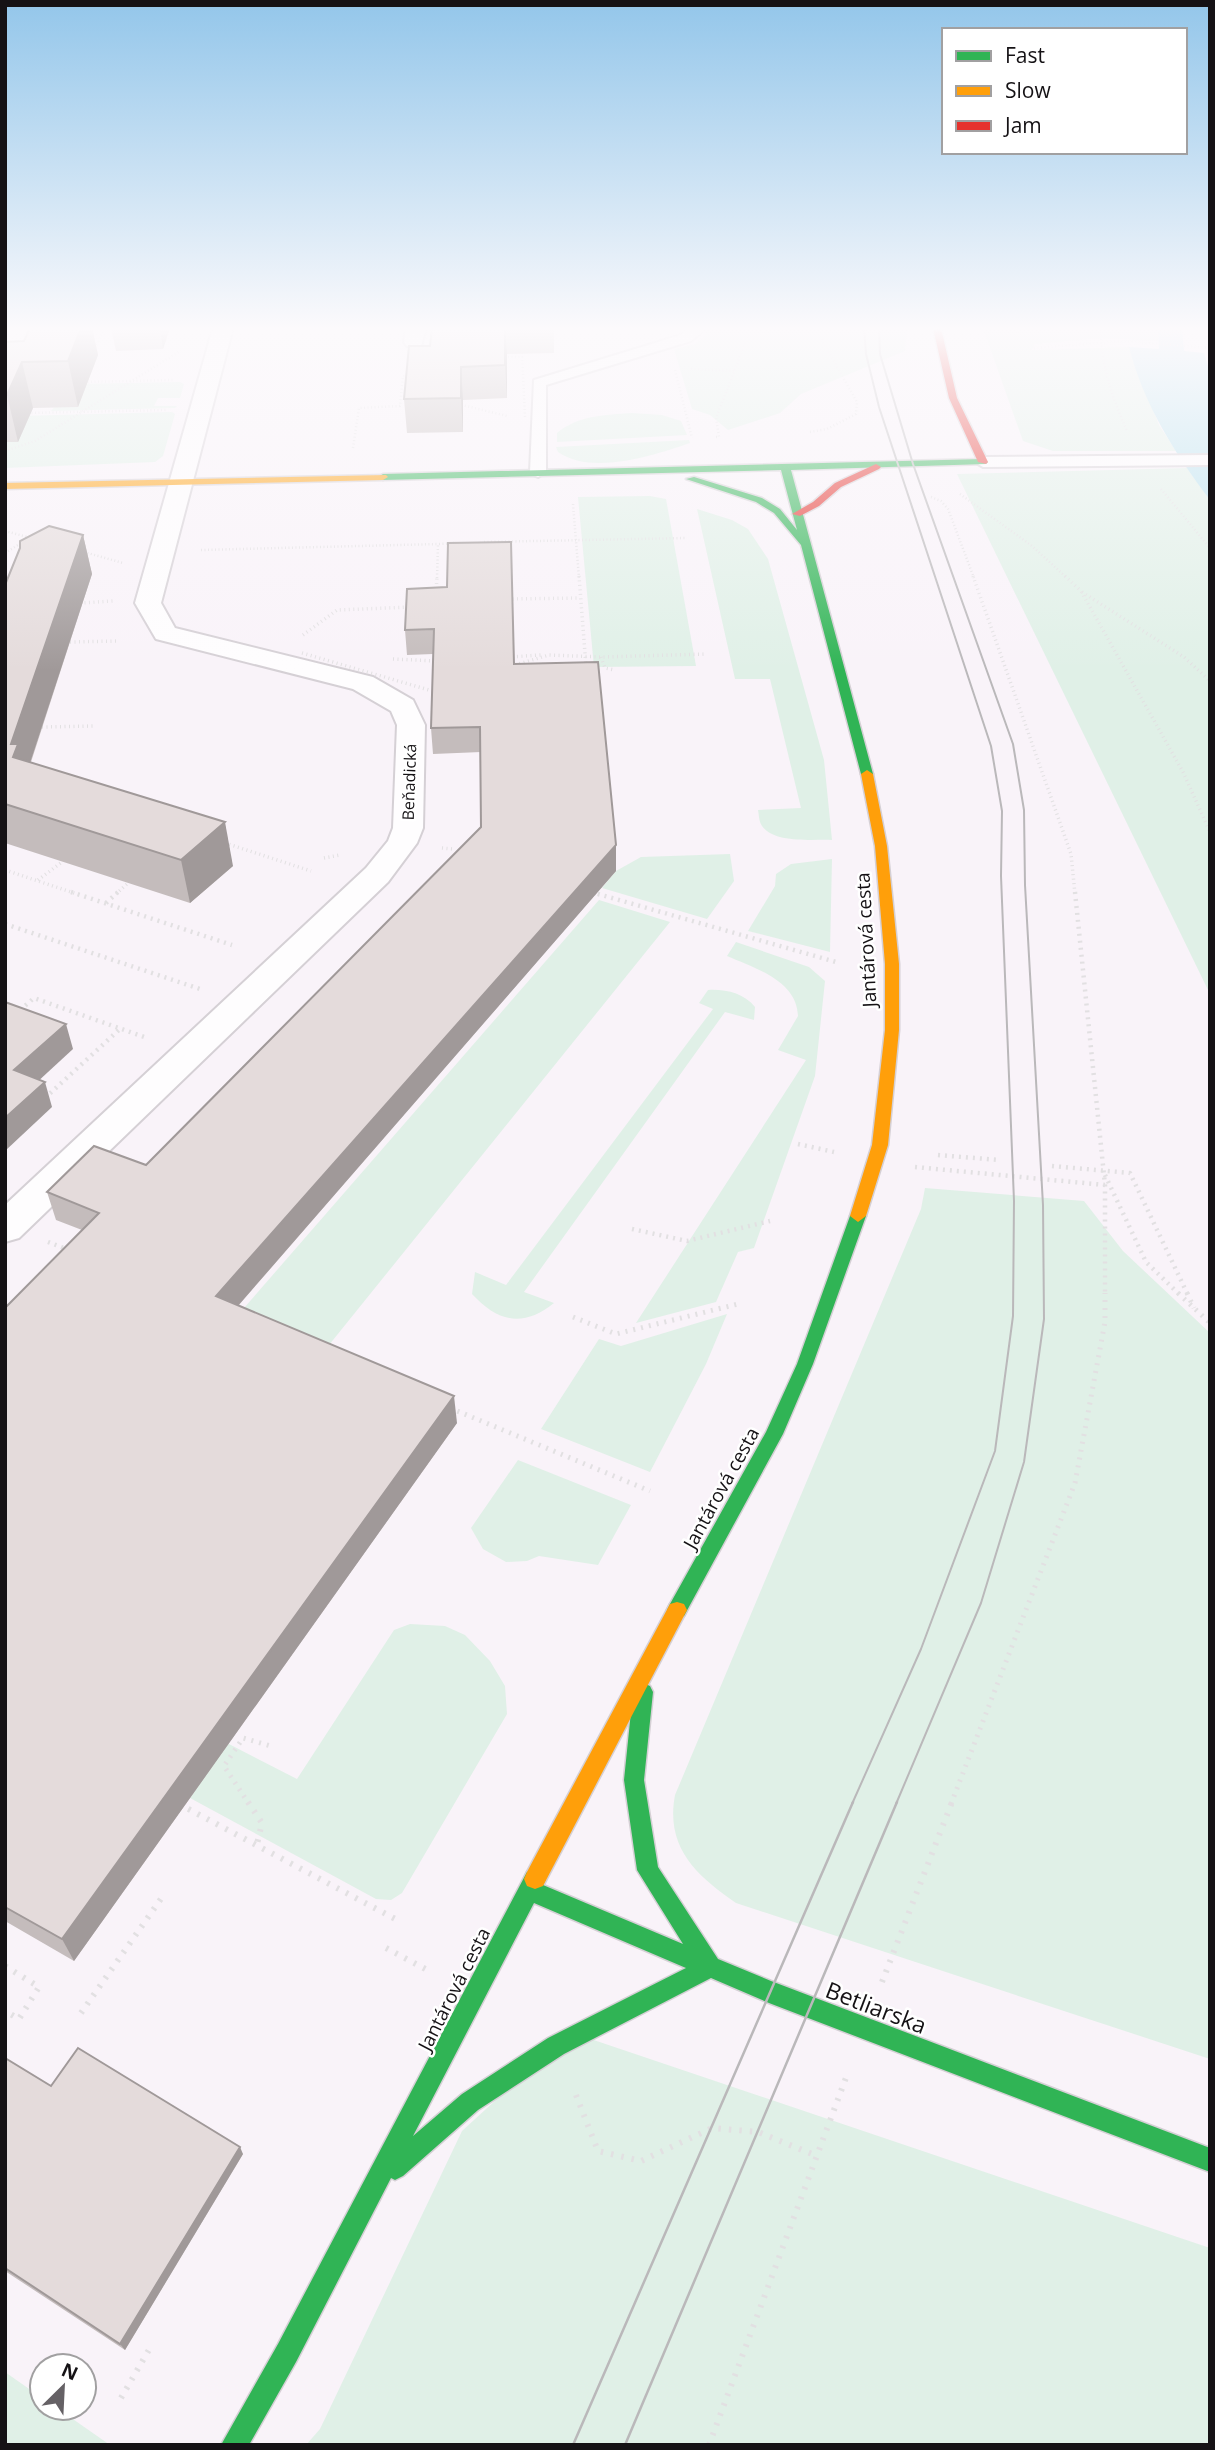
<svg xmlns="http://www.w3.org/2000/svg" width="1215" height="2450" font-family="'Open Sans',sans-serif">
	<rect width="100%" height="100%" fill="#f9f3f9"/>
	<g fill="#e0f0e7">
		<path d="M704 328H907L905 351 801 394 780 413 728 430 710 415 692 409 674 349 695 344 706 335Z"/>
		<path d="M983 328H1158V341L1102 338 1035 344 1032 350 1129 347 1159 425 1176 451H1053L1023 441Z"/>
		<path d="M180 382 184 384 180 398H158L154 406H177L175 408 51 411 75 384Z"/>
		<path d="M172 412 175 414 163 456 155 462 5 468V442H18V416Z"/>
		<path d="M632 413 662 415 681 421 687 435 557 442V433C579 415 605 415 632 413Z"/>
		<path d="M689 440 690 443C655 455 592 476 558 452L556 447Z"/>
		<path d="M1187 468 1210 500V994L957 474Z"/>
		<path d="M650 496 666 499 696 666 594 667 578 497Z"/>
		<path d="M697 509 732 520 748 529 768 559 824 760 832 840C813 839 775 844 762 826 759 822 759 815 758 810L801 808 770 679H735Z"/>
		<path d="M730 854 734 881 707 919 602 888 616 871 641 857Z"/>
		<path d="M832 859 830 952 748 931 775 886 776 874 791 864Z"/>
		<path d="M599 900 670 922 329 1345 244 1308Z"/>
		<path d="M736 942 809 967 825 981 815 1076 754 1248 738 1252 716 1302 636 1323 806 1060 778 1050 798 1016C797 980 754 968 727 956Z"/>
		<path d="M708 990C725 989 744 993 755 1007L754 1020 725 1012 524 1292 554 1303C523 1328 498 1322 472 1294L475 1272 506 1285 713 1009 699 1003Z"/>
		<path d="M925 1188 1084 1201 1123 1251 1210 1333V2059L736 1903C697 1876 665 1848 675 1795L921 1209Z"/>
		<path d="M727 1314 706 1364 650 1472 541 1429 599 1339 621 1346Z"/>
		<path d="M518 1460 631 1505 598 1565 539 1556 527 1561 506 1562 483 1549 471 1528Z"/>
		<path d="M410 1624 445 1626 465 1635 490 1661 505 1686 507 1714 402 1893 391 1900 376 1899 190 1798 227 1743 297 1779 394 1630Z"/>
		<path d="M570 2032 1210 2248V2445H306L320 2429 462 2131Z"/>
		<path d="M5 2372 42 2398V2408H57L110 2445H5Z"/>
	</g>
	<path fill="#b5e1ee" d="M1158 328H1182L1184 351 1204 353 1210 373V500C1174 452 1144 405 1129 347L1159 349Z"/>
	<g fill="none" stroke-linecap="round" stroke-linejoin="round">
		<defs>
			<g id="lane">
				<path d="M689 328H703V331L691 341 546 385V472L538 477 533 475 530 472 534 380 681 335Z"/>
				<path d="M1210 455V465L983 467 975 462 983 457Z"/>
			</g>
			<g id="street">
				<path d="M213 328H233L161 603 175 628 373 677 413 700 425 725 423 828 417 843 388 882 19 1238 5 1242V1205L366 868 388 841 393 828 397 725 391 711 353 689 156 639 135 603Z"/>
				<path d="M406 328H426L421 346H407L404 342Z"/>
			</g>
			<g id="fast">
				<path d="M983 459 988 462 986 464 791 470 873 774 867 778 861 774 801 545 774 513 756 502 686 479 694 477 762 498 780 509 797 530 781 470 383 480 378 477 383 474Z"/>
				<path d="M858 1210 866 1216 813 1364 783 1434 684 1616 677 1618 670 1616 667 1610 670 1604 766 1432 797 1364 850 1216Z"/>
				<path d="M643 1683 650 1686 653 1692 644 1780 658 1867 718 1959 771 1981 1210 2148V2172L769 2003 711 1978 564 2054 478 2110 403 2176 395 2180 391 2178 296 2362 249 2445H221L278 2344 527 1872 535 1869 543 1872 546 1879 543 1885 683 1944 637 1870 624 1780 633 1692 636 1686ZM534 1903 686 1968 548 2038 462 2094 413 2136Z"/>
			</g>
			<g id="slow">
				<path d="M386 475 388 477 383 480 5 489V483Z"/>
				<path d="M867 770 873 774 887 846 899 964V1030L888 1145 866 1216 858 1222 850 1216 872 1145 885 1030V964L875 846 861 774Z"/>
				<path d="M677 1602 684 1604 687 1610 543 1886 535 1889 527 1886 524 1879 527 1872 670 1604Z"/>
			</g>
			<g id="jam">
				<path d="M933 328H941L957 398 988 462 986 464 978 462 949 398Z"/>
				<path d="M876 464 881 467 879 469 841 487 819 506 800 516 792 514 813 502 835 483Z"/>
			</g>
		</defs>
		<use href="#lane" stroke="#d5d0d5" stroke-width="4"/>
		<use href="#street" stroke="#d5d0d5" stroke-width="4"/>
		<use href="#fast" stroke="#d5d0d5" stroke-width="3"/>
		<use href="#slow" stroke="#d5d0d5" stroke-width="3"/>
		<use href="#jam" stroke="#d5d0d5" stroke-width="3"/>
		<g stroke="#e2e0e2" stroke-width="2.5" stroke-dasharray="1 2.5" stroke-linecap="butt">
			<path d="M1100 328C1103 371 1110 392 1127 431"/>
			<path d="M91 347H96L104 328"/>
			<path d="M1034 348 1123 341 1210 348"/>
			<path d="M501 357H524"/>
			<path d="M691 369 736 371"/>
			<path d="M675 370 692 438"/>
			<path d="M84 382 173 380"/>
			<path d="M458 404 507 416"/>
			<path d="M28 413 166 410"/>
			<path d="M810 432 827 429 856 414 857 402 815 328"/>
			<path d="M716 437H719L716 418 751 328"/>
			<path d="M353 448 359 408 400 406 403 376H409"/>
			<path d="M5 451 35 441 180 351"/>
			<path d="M1161 489 1210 548"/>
			<path d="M960 494 1032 546 1067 578"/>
			<path d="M931 497 941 501 948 509 974 578"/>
			<path d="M573 504 579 578"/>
			<path d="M5 531 31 538"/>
			<path d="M484 542 687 538"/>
			<path d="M201 550 438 544"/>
			<path d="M84 552 123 563"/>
			<path d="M5 553 23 542"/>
			<path d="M437 578 438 544 454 543"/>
		</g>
		<g stroke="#e2e0e2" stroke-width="3.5" stroke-dasharray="1 3.5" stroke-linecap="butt">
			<path d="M579 576 586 666"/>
			<path d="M973 576 1071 854 1075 894"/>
			<path d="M1065 576 1081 591 1183 772 1210 832"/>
			<path d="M1082 592 1184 657 1210 681"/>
			<path d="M436 593 437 576"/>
			<path d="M508 599 580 598"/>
			<path d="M80 603 113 601"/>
			<path d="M303 635 337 610 412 607"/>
			<path d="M70 642 118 641"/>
			<path d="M508 657 541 655"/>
			<path d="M601 657 605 668 615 670"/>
			<path d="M393 659 437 661"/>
			<path d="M515 665 549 655 601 657 707 654"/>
			<path d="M42 727 94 726"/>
			<path d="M225 843 311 871"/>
			<path d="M442 848 453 849"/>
			<path d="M324 858 340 855"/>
			<path d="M5 870 77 894"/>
			<path d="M38 880 62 862"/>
			<path d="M591 892 597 894"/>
			<path d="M116 894 128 883"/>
		</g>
		<g stroke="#e2e0e2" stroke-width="4.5" stroke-dasharray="2 5" stroke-linecap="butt">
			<path d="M71 892 232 945"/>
			<path d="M591 892 836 962"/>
			<path d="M1075 892 1105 1185V1295"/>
			<path d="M106 903 118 892"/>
			<path d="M5 924 200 989"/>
			<path d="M20 1010 34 998 147 1038"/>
			<path d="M45 1098 121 1028"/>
			<path d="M798 1144 834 1152"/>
			<path d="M938 1155 999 1160"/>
			<path d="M1052 1166 1130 1173 1188 1295"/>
			<path d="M915 1167 1105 1185"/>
			<path d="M1105 1175 1146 1262 1180 1295"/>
			<path d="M632 1229 687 1241 770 1221"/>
			<path d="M48 1242 69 1250"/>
		</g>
		<g stroke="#e2e0e2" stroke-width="5" stroke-dasharray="2 6" stroke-linecap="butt">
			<path d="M1178 1293 1210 1323"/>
			<path d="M1187 1293 1194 1308"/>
			<path d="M573 1317 616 1334 738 1304"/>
			<path d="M450 1408 650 1491"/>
			<path d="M249 1804 224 1766 243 1738 271 1746"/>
			<path d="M951 1804 1075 1483 1105 1322V1293"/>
		</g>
		<g stroke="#e2e0e2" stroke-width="6" stroke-dasharray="2.5 8" stroke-linecap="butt">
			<path d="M248 1802 262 1823 257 1844"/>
			<path d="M179 1804 401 1922"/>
			<path d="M386 1948 431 1972"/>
			<path d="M5 1966 39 1987 19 2019 5 2011"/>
			<path d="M882 1982 952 1802"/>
			<path d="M81 2013 165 1893"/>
			<path d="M576 2095 598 2151 641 2161 712 2128 758 2132 817 2156"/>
			<path d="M121 2398 150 2348"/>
			<path d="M709 2445 847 2075"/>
		</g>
		<use href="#lane" fill="#fefdfe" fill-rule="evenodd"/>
		<use href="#street" fill="#fefdfe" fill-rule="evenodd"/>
		<use href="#fast" fill="#30b455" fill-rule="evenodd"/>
		<use href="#slow" fill="#ff9f0a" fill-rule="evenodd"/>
		<use href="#jam" fill="#e5322d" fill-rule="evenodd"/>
		<g stroke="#bab8ba" stroke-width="2">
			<path d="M879 328 880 354 913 464 1013 744 1024 810 1025 885 1043 1205 1044 1319 1024 1462 981 1603 896 1804"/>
			<path d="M852 1804 921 1649 995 1451 1013 1316 1014 1201 1001 876 1002 811 991 746 879 407 866 354 864 328"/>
		</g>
		<g stroke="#bab8ba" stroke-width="2.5">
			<path d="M573 2445 853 1802"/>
			<path d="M625 2445 897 1802"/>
		</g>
		<path stroke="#e2e0e2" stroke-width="2.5" stroke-dasharray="1 2.5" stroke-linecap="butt" d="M522 353 525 417"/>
		<path stroke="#e2e0e2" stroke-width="3.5" stroke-dasharray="1 3.5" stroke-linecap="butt" d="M302 653 436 692"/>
	</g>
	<g fill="#c4bcbc">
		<path d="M30 328H92L98 355 78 407 33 408 18 442H5V342L24 341Z"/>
		<path d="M111 328H170L163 349 116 351Z"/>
		<path d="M432 328H554V353L507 354V398L463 400V432L407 433 404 399 430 346Z"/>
		<path d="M83 535 92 574 31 762 233 866 190 903 5 843V585Z"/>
		<path d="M407 589 514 664 616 845V871L238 1306 457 1423 74 1961 5 1921V1308L82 1230 56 1220 47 1192 146 1165 481 827V752L433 754 431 728 433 654 407 655 405 630Z"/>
		<path d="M5 2058 51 2086 243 2154 125 2350 5 2271Z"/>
	</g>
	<g fill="#a09999">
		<path d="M81 328H92L98 355 78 407 68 361Z"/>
		<path d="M160 328H170L163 349Z"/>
		<path d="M505 328 507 354V398L505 365Z"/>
		<path d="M22 362 33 408 18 442 7 395Z"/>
		<path d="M461 367 463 400V432L461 398Z"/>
		<path d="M83 535 92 574 26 775 13 757 11 744Z"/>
		<path d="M225 822 233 866 190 903 181 860Z"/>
		<path d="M616 845V871L223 1323 216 1296Z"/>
		<path d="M66 1024 73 1049 22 1096 14 1070Z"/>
		<path d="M45 1082 52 1107 5 1151V1118Z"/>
		<path d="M454 1396 457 1423 74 1961 62 1939Z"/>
		<path d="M240 2147 243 2154 125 2350 120 2344Z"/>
	</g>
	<g fill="#e4dbdb" stroke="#a09999" stroke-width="2">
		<path d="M30 328H81L68 361 22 362 7 395H5V342L24 341Z"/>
		<path d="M432 328H505V365L461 367V398L404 399 409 346H430Z"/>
		<path d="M49 526 83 535 11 744H18L13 757 225 822 181 860 5 804V585L20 548V541Z"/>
		<path d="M511 542 514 664 598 662 616 845 216 1296 454 1396 62 1939 5 1907V1308L99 1213 47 1192 94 1146 146 1165 481 827 480 727 431 728 434 629 405 630 407 589 447 587 448 543Z"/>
		<path d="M5 1002 66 1024 14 1070 45 1082 5 1118Z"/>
		<path d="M78 2048 240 2147 120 2344 5 2268V2058L51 2086Z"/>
	</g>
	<linearGradient id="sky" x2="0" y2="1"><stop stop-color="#93c6ea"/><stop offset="0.49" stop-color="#fcfafc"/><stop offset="1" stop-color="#fcfafc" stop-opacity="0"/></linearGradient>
	<rect width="1215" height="671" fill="url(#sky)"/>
	<g text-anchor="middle" stroke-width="5" stroke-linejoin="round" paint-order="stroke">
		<g font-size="16" fill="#151215" stroke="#fff">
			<text transform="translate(409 782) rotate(-88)" y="6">Beňadická</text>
		</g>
		<g font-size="19" fill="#151215" stroke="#fff">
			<text transform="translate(866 940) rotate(-93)" y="7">Jantárová cesta</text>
			<text transform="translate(721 1488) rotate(-61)" y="7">Jantárová cesta</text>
			<text transform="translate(454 1989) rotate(-63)" y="7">Jantárová cesta</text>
		</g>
		<g font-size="23" fill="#151215" stroke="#fff">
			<text transform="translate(876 2008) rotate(21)" y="8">Betliarska</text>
		</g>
	</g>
	<rect width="1215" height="2450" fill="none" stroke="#151215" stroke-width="14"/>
	<rect x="942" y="28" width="245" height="126" fill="#ffffff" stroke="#a1a0a1" stroke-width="2"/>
	<rect x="956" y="51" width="35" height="10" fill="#30b455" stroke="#a1a0a1" stroke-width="2"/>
	<text x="1005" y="63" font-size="21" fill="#151215">Fast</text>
	<rect x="956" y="86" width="35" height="10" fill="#ff9f0a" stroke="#a1a0a1" stroke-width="2"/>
	<text x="1005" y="98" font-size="21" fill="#151215">Slow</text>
	<rect x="956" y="121" width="35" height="10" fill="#e5322d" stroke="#a1a0a1" stroke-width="2"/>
	<text x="1005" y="133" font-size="21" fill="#151215">Jam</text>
	<g transform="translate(63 2387) rotate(24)"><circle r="33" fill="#ffffff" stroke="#a1a0a1" stroke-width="2"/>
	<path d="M0-5L12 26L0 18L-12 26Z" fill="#656165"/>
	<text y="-10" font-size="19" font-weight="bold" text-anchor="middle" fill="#151215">N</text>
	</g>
</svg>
